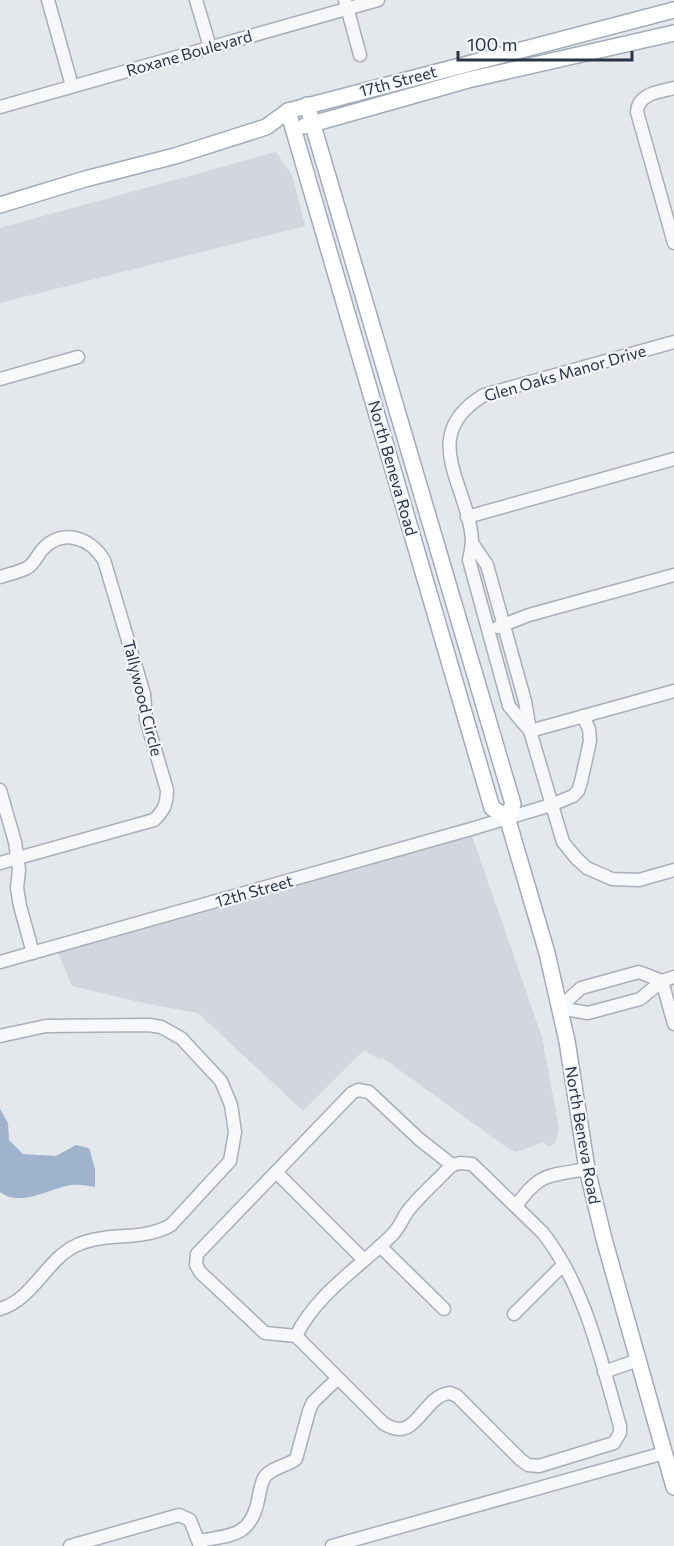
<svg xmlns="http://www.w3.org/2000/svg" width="674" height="1546" font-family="Commissioner,sans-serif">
	<rect width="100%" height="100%" fill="#e4e7ec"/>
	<g fill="#d2d6de">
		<path d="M276 152 292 175 305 226 0 303V228Z"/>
		<path d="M472 836 542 1037 559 1128 555 1143 549 1147 545 1143H542L515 1152 506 1147 383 1058 380 1060 364 1050 303 1111 198 1013 148 1004 72 986 58 953Z"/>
	</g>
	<path fill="#9fb4cc" d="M0 1109 8 1123 9 1140 23 1154 56 1156 76 1145 89 1148 95 1169V1187C88 1186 78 1184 71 1185 50 1188 20 1208 0 1192Z"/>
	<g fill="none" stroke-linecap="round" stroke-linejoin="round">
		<defs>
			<g id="minor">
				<path d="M48 0 72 86"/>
				<path d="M196 0 210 47"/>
				<path d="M345 0 360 55"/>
				<path d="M674 88C660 92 638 93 637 112L674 243"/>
				<path d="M0 107 378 0"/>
				<path d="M0 379 78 357"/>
				<path d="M467 517 674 459"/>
				<path d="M472 543 487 565 525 701 530 731 563 842 576 858 587 868 612 879 639 880 674 870"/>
				<path d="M0 577C9 574 19 572 27 568 34 564 37 556 42 550 62 527 90 538 104 560L144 694 146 719 167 790C167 803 164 811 154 820L0 863"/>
				<path d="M498 627 529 615 674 575"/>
				<path d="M530 731 509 706 469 560C470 554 472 547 472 541 469 485 416 436 484 395L674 342"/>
				<path d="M530 731 674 691"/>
				<path d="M0 790 15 842 19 870 17 888 20 906 33 953"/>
				<path d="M0 962 471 829 551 805 573 796 578 791 581 782 590 741 589 729 583 716"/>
				<path d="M662 981 674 1024"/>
				<path d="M559 1008 588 1013 640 999 662 981 674 977"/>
				<path d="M559 1008 581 988 639 972 662 981"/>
				<path d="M0 1036 46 1026 149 1025 161 1027 181 1038 221 1081 231 1105 235 1132 230 1161 171 1225C142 1242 108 1231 77 1245 46 1259 34 1299 0 1309"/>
				<path d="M358 1090 369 1092 419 1139 452 1165 460 1163 472 1164 543 1233C586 1288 601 1361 620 1426V1433L614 1443 539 1466 528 1465 521 1460 457 1396 450 1393C421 1396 417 1446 383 1423L296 1336 265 1333 200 1272 196 1265 197 1254 352 1093Z"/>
				<path d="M276 1172 364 1260"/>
				<path d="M516 1206C540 1172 548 1176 587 1169"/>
				<path d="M380 1246 444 1309"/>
				<path d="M514 1314 563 1265"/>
				<path d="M296 1336C316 1294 360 1267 392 1235 399 1228 402 1220 407 1212 420 1195 438 1180 452 1165"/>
				<path d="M604 1372 638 1360"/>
				<path d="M199 1541C228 1535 248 1538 257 1505 259 1497 260 1486 264 1478 270 1468 287 1466 296 1459L309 1411 313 1402 337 1379"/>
				<path d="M70 1546 179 1515 190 1520 200 1546"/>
				<path d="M332 1546 664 1453"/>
			</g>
			<g id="major">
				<path d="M307 105 513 804 507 817 547 953 567 1041 587 1169 604 1239 674 1487"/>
				<path d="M288 111 492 808 507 817"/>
				<path d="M305 126 468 80 674 33"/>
				<path d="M0 205 85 179 175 156 266 127 288 111 674 10"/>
			</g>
		</defs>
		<use href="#minor" stroke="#a9aeb7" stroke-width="15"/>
		<use href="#major" stroke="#a3abb8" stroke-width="18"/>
		<use href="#minor" stroke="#f7f8fa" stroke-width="12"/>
		<use href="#major" stroke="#fff" stroke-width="15"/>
	</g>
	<g text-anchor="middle" stroke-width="4.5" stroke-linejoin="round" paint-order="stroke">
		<g font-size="16" fill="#2b3445" stroke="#f4f6f9">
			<text transform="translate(189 53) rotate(-16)" y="6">Roxane Boulevard</text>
			<text transform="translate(398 81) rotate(-15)" y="6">17th Street</text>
			<text transform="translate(565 373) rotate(-16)" y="6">Glen Oaks Manor Drive</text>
			<text transform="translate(393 468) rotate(74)" y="6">North Beneva Road</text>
			<text transform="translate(143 698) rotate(76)" y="6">Tallywood Circle</text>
			<text transform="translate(254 891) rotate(-16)" y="6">12th Street</text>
			<text transform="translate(583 1135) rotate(80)" y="6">North Beneva Road</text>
		</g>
	</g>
	<path d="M458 51v9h174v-9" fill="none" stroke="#2b3445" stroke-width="3"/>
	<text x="467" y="51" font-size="18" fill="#2b3445" stroke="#f4f6f9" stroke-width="4.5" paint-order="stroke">100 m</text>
</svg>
